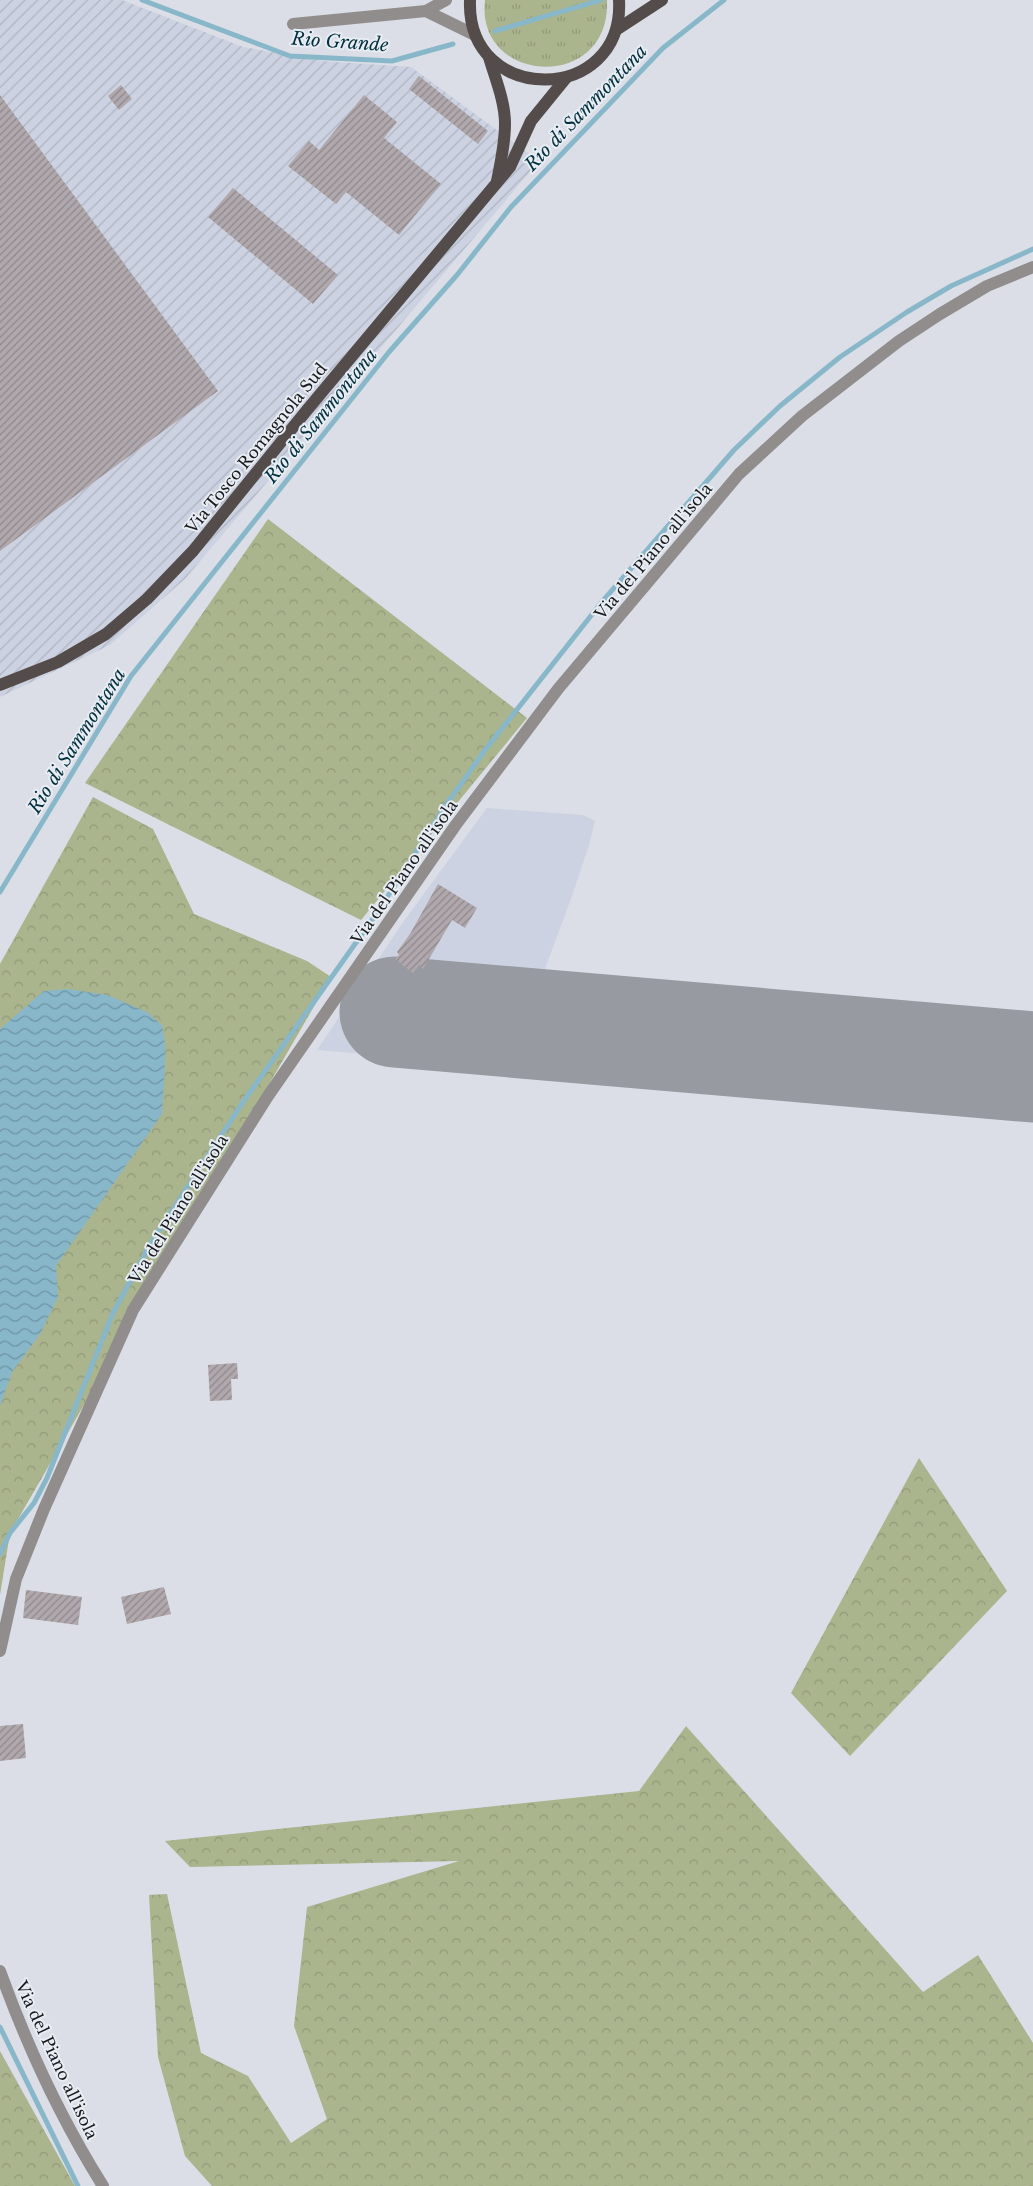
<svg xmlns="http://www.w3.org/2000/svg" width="1033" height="2186" font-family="'Libre Baskerville',serif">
	<defs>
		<pattern id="industrial-furrows" width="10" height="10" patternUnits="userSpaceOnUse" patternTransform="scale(1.25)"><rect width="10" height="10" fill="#ccd2e1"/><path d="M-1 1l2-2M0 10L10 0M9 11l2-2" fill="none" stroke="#aeb4c0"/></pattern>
		<pattern id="grass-tufts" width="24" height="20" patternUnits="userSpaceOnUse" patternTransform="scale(1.25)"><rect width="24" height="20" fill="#aab48d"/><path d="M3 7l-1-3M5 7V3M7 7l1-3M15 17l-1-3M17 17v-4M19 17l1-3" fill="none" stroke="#929a79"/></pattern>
		<pattern id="forest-crowns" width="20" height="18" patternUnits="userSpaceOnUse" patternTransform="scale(1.25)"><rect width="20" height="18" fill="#aab48d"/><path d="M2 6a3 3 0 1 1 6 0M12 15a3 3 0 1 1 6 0" fill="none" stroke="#929a79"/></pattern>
		<pattern id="water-waves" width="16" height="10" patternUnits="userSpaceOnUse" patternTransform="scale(1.25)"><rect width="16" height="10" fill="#88b7ca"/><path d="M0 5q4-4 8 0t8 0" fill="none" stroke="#6e94a3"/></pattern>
		<pattern id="building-hatch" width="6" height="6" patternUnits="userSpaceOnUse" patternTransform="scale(1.25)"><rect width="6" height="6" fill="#b0a8ac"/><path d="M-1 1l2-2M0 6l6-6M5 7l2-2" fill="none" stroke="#8e888b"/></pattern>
	</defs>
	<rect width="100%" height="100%" fill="#dbdee6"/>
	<path fill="#ccd2e1" d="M487 808 583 815 595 821 589 845 572 896 540 982 1033 1025V1109L317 1050 406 918Z"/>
	<path fill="url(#industrial-furrows)" d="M0 0H122L243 47 321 61 411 67 539 161 185 579 110 645 0 697Z"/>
	<path fill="url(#grass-tufts)" d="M485 0H607C611 93 475 85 485 0Z"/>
	<g fill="url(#forest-crowns)">
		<path d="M268 519 527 718 361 920 85 783Z"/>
		<path d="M93 797 153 829 194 914 307 961 331 977 10 1533 0 1595V964Z"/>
		<path d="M919 1458 1007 1591 850 1756 791 1693Z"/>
		<path d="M686 1726 923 1992 978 1955 1033 2043V2186H212L185 2156 158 2057 149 1895 167 1894 201 2053 248 2076 291 2143 327 2119 294 2026 307 1907 459 1861 190 1867 165 1841 639 1791Z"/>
		<path d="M0 2051 75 2186H0Z"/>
	</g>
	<path fill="url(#water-waves)" d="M68 989 107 995 147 1012 162 1025 165 1044V1064L162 1114 56 1266 58 1297 40 1334 12 1372 0 1406V1029L44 991Z"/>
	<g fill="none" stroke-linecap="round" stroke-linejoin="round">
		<g stroke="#88b7ca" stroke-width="5">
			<path d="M142 0 290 56 392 61 453 44"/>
			<path d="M495 31 601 0"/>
			<path d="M0 892 131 676 389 352 457 275 511 207 663 48 724 0"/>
			<path d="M0 1554 10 1533 34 1503 47 1478 113 1313 151 1243 243 1102 377 913 446 805 485 750 601 603 734 450 780 406 840 357 907 312 951 286 1033 249"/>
			<path d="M0 2027 78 2186"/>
		</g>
		<path stroke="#979aa0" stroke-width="111" d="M395 1012 1033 1067"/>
	</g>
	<g fill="url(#building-hatch)">
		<path d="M419 76 488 131 478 144 409 89Z"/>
		<path d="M121 85 132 99 119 110 108 96Z"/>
		<path d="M0 95 218 391 0 551Z"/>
		<path d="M364 95 397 122 384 138 441 184 399 235 346 192 336 204 288 166 309 141 319 150Z"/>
		<path d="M233 188 338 275 313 304 208 217Z"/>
		<path d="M438 884 477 908 465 928 452 920 423 969 419 965 413 973 395 959 399 955 397 952 410 934Z"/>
		<path d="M237 1363 238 1379H231L232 1400 210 1401 208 1365Z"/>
		<path d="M164 1587 171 1614 127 1624 121 1597Z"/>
		<path d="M26 1590 82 1597 78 1625 23 1618Z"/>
		<path d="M23 1724 26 1758 0 1761V1726Z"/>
	</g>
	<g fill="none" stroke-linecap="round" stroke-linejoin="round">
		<g stroke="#918d8c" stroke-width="12">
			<path d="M426 11 475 35"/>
			<path d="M293 24 426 11 446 0"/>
			<path d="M0 1651 16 1579 44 1509 133 1310 268 1096 455 826 558 689 739 474 802 416 899 341 940 314 987 286 1033 267"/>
			<path d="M0 1971C27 2046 61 2119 103 2186"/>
		</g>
		<g stroke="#534c4a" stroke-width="12">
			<path d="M470 0C466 107 625 105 619 0"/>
			<path d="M616 30 662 0"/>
			<path d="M489 57C495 78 505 101 505 124 505 143 501 162 497 181"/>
			<path d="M0 685 58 662 106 634 147 599 193 551 307 410 510 167 531 121 566 78"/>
		</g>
	</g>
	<g text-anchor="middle" stroke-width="4" stroke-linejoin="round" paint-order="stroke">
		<g font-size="16" fill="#181a1c" stroke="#e8ecf3">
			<text transform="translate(256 448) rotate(-51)" y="6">Via Tosco Romagnola Sud</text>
			<text transform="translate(653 551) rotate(-50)" y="6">Via del Piano all'isola</text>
			<text transform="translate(404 872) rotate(-55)" y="6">Via del Piano all'isola</text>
			<text transform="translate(178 1209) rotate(-58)" y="6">Via del Piano all'isola</text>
			<text transform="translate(57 2060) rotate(65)" y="6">Via del Piano all'isola</text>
		</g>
		<g font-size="18" font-style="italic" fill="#03303e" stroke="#e8ecf3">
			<text transform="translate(340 42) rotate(4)" y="6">Rio Grande</text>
			<text transform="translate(586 108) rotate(-46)" y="6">Rio di Sammontana</text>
			<text transform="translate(321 416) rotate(-51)" y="6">Rio di Sammontana</text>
			<text transform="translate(77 741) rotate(-58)" y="6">Rio di Sammontana</text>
		</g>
	</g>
</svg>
